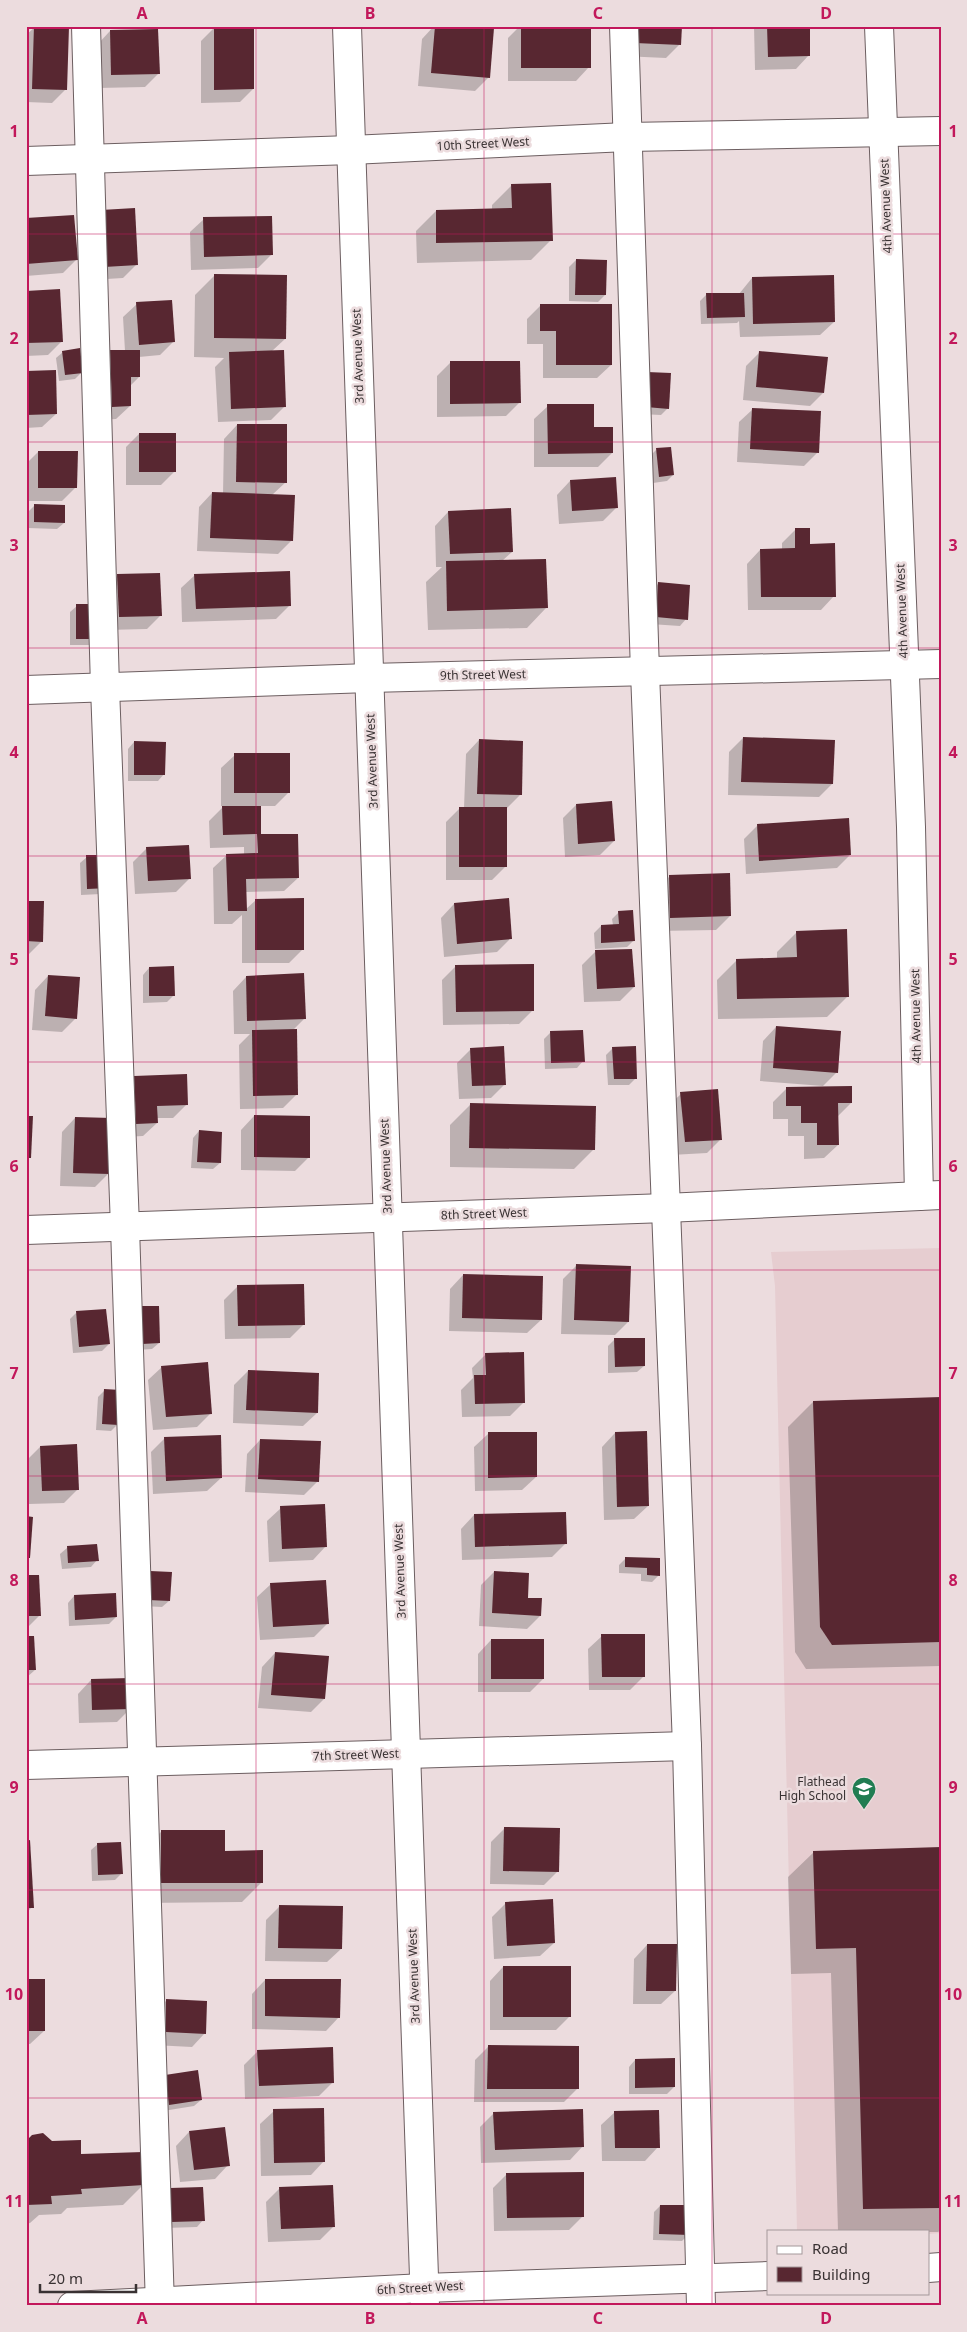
<svg xmlns="http://www.w3.org/2000/svg" width="967" height="2332" font-family="'Noto Sans',sans-serif">
	<rect width="100%" height="100%" fill="#ecdcde"/>
	<path fill="#e6cdd0" d="M941 1248V2233L928 2234V2231H797L775 1286 771 1252Z"/>
	<g fill="#0003">
		<path d="M434 26 492 29 489 77 475 91 418 86 422 39Z"/>
		<path d="M520 26H590L589 67 576 81H508V38Z"/>
		<path d="M623 26 680 44 666 58 622 56Z"/>
		<path d="M754 26H809V55L796 69 755 70Z"/>
		<path d="M35 27 66 89 52 103 26 102V35Z"/>
		<path d="M215 27 253 89 240 102 201 103V41Z"/>
		<path d="M110 31 159 73 145 87 98 88 97 45Z"/>
		<path d="M512 185 551 240 531 260 417 263 416 231 436 211 492 210V205Z"/>
		<path d="M134 209 137 264 123 278 90 280Z"/>
		<path d="M204 219 272 254 258 268 191 270 190 232Z"/>
		<path d="M26 220 77 259 63 273 26 276Z"/>
		<path d="M576 260 605 295 598 302 569 301V267Z"/>
		<path d="M215 275 285 339 272 351 285 406 271 420 218 422 215 367 224 358 194 357 195 295Z"/>
		<path d="M752 278 834 322 820 335 740 337 739 321 737 323 701 324 700 301 707 294H739Z"/>
		<path d="M26 292 62 341 48 355 26 356Z"/>
		<path d="M137 304 173 342 160 355 139 357V377L130 386V406L116 419 98 420 97 365 111 351H125L123 317Z"/>
		<path d="M540 306 611 365 597 378H543V344H527V319Z"/>
		<path d="M63 352 82 372 75 379 59 381 56 358Z"/>
		<path d="M760 352 823 393 810 406 743 400 746 366Z"/>
		<path d="M450 363 519 403 506 416 437 417V376Z"/>
		<path d="M26 372 56 414 42 427 26 428Z"/>
		<path d="M648 373 668 408 661 415 640 414Z"/>
		<path d="M548 406 593 428 612 453 598 467H534V419Z"/>
		<path d="M753 409 818 452 804 466 737 462 739 422Z"/>
		<path d="M237 425 286 482 272 495 292 540 278 554 197 551 199 507 212 493 223 494 224 439Z"/>
		<path d="M139 434 174 472 161 485H126V447Z"/>
		<path d="M656 450 673 475 667 481 653 483 650 456Z"/>
		<path d="M38 452 76 487 62 501H26V464Z"/>
		<path d="M570 481 617 507 603 521 559 524 557 495Z"/>
		<path d="M35 505 64 523 57 529 28 528V512Z"/>
		<path d="M448 512 512 552 502 561 546 608 527 628 428 630 426 582 442 567H436L435 526Z"/>
		<path d="M795 530 809 545 834 596 821 610H748L747 564 760 550H782V543Z"/>
		<path d="M118 575 161 615 147 629 106 630 104 589Z"/>
		<path d="M195 575 289 606 276 619 182 622 181 588Z"/>
		<path d="M659 583 686 619 680 626 650 624 652 590Z"/>
		<path d="M77 606 95 639 89 645H70V612Z"/>
		<path d="M743 738 832 784 819 797 728 795 729 752Z"/>
		<path d="M479 740 520 795 507 808 505 867 492 880H446V822L460 808H464L466 754Z"/>
		<path d="M134 742 164 774 158 781H128V749Z"/>
		<path d="M235 755 288 793 275 806H259L260 835 298 878 284 891 246 892V909L256 900 303 949 289 963H242V915L232 924H214L213 868 227 855H244V847L210 848 209 821 224 806H221V768Z"/>
		<path d="M576 805 614 841 600 855 565 857 563 818Z"/>
		<path d="M758 825 850 855 837 868 746 874 744 839Z"/>
		<path d="M147 848 190 878 176 892 135 894 133 862Z"/>
		<path d="M106 856 101 894 81 895 80 863 87 857Z"/>
		<path d="M670 876 730 916 716 930 657 931 656 890Z"/>
		<path d="M26 902 42 941 28 955H26Z"/>
		<path d="M454 904 511 938 497 952 444 957 441 918Z"/>
		<path d="M619 912 634 940 627 947 595 949 594 933 601 926 613 925 612 919Z"/>
		<path d="M797 932 847 997 827 1017 718 1019 717 980 737 960 777 959V952Z"/>
		<path d="M595 952 634 987 620 1001 584 1002 582 965Z"/>
		<path d="M456 966 533 1010 519 1024 443 1025 442 980Z"/>
		<path d="M149 968 174 995 167 1002 143 1003V975Z"/>
		<path d="M48 976 76 1018 62 1032 32 1030 35 990Z"/>
		<path d="M246 977 304 1019 293 1030 297 1094 283 1108 240 1109 239 1045 250 1034H234L233 991Z"/>
		<path d="M776 1027 837 1072 823 1086 760 1081 763 1041Z"/>
		<path d="M551 1032 583 1061 577 1068 545 1069 544 1039Z"/>
		<path d="M613 1048 636 1078 629 1085H608L606 1055Z"/>
		<path d="M471 1049 505 1084 491 1098 459 1099 457 1063Z"/>
		<path d="M135 1078 187 1104 173 1118H157V1123L143 1136 123 1137 121 1091Z"/>
		<path d="M787 1088 851 1103 838 1116V1145L824 1158 804 1159V1136H788V1119H773V1102Z"/>
		<path d="M681 1094 721 1139 707 1153 671 1155 667 1107Z"/>
		<path d="M470 1105 594 1149 574 1169 450 1167V1125Z"/>
		<path d="M254 1116 309 1157 295 1171 241 1170V1130Z"/>
		<path d="M75 1118 109 1173 95 1187 60 1186 62 1132Z"/>
		<path d="M199 1131 220 1163 213 1169 191 1168 193 1138Z"/>
		<path d="M577 1265 628 1322 615 1335 561 1334 563 1279Z"/>
		<path d="M463 1275 541 1320 527 1333 449 1331 450 1289Z"/>
		<path d="M238 1286 303 1325 290 1338 225 1339 224 1300Z"/>
		<path d="M142 1307 159 1343 152 1349 136 1350Z"/>
		<path d="M76 1313 109 1344 102 1351 73 1353 70 1319Z"/>
		<path d="M615 1339 644 1366 637 1372 608 1373V1346Z"/>
		<path d="M486 1354 524 1402 510 1416 462 1417 461 1390 473 1378 472 1368Z"/>
		<path d="M162 1367 211 1413 197 1427 153 1430 148 1380Z"/>
		<path d="M248 1371 317 1413 303 1426 233 1423 234 1385Z"/>
		<path d="M105 1390 118 1424 111 1431 96 1430 98 1397Z"/>
		<path d="M941 1398V1666L806 1669 795 1652 788 1427 813 1402Z"/>
		<path d="M615 1433 648 1506 634 1519 604 1520 602 1447Z"/>
		<path d="M488 1434 536 1477 522 1490 475 1491 474 1447Z"/>
		<path d="M165 1438 221 1478 207 1491 153 1494 151 1452Z"/>
		<path d="M260 1440 318 1481 304 1495 245 1492 247 1454Z"/>
		<path d="M40 1447 78 1489 64 1503 29 1504 27 1460Z"/>
		<path d="M281 1508 326 1546 313 1560 269 1562 267 1521Z"/>
		<path d="M474 1515 565 1544 552 1557 462 1560 461 1529Z"/>
		<path d="M96 1546 97 1560 91 1567 62 1569 60 1554 67 1548Z"/>
		<path d="M626 1558 659 1559V1575L652 1582 641 1581V1574L619 1573V1565Z"/>
		<path d="M494 1572 527 1599 540 1616 527 1629 479 1626 481 1585Z"/>
		<path d="M26 1576 40 1615 26 1629Z"/>
		<path d="M143 1579 169 1601 162 1607 142 1606Z"/>
		<path d="M271 1584 327 1624 314 1637 260 1640 257 1597Z"/>
		<path d="M74 1596 116 1617 109 1624 69 1626 68 1603Z"/>
		<path d="M602 1636 644 1676 630 1690H589L588 1649Z"/>
		<path d="M26 1637 35 1670 26 1678Z"/>
		<path d="M491 1640 543 1679 530 1692H478V1654Z"/>
		<path d="M275 1653 324 1699 311 1712 258 1708 262 1667Z"/>
		<path d="M91 1680 131 1708 117 1722 79 1723 78 1694Z"/>
		<path d="M505 1828 558 1871 544 1885 490 1884 491 1842Z"/>
		<path d="M161 1832 224 1852 262 1882 242 1902 142 1903 141 1851Z"/>
		<path d="M26 1842 32 1907 26 1913Z"/>
		<path d="M98 1844 121 1874 115 1880 92 1881 91 1850Z"/>
		<path d="M941 1849V2230L938 2232H928L838 2231 831 1973 791 1974 788 1877 814 1852Z"/>
		<path d="M506 1903 554 1943 540 1956 494 1959 492 1917Z"/>
		<path d="M280 1906 341 1949 327 1962 265 1961 266 1920Z"/>
		<path d="M647 1945 675 1991 661 2004H633L634 1959Z"/>
		<path d="M503 1967 570 2016 556 2030H490V1981Z"/>
		<path d="M26 1980 44 2031 30 2044H26Z"/>
		<path d="M265 1980 339 2017 326 2031 252 2029V1994Z"/>
		<path d="M167 2000 205 2033 192 2047 153 2045V2014Z"/>
		<path d="M488 2047 578 2088 564 2102H474L475 2060Z"/>
		<path d="M258 2051 333 2082 319 2096 245 2099 244 2065Z"/>
		<path d="M635 2060 674 2087 667 2094H629V2067Z"/>
		<path d="M159 2082 201 2100 194 2106 163 2111Z"/>
		<path d="M274 2111 324 2161 311 2175 261 2176 260 2124Z"/>
		<path d="M615 2112 658 2147 645 2161H602L601 2125Z"/>
		<path d="M494 2113 583 2146 570 2160 481 2163 480 2127Z"/>
		<path d="M189 2132 228 2165 215 2179 180 2182 176 2146Z"/>
		<path d="M26 2142 80 2156 143 2185 123 2205 67 2208 61 2214 39 2215 30 2223 26 2224Z"/>
		<path d="M507 2174 583 2216 569 2230 494 2231 493 2188Z"/>
		<path d="M280 2188 334 2226 320 2240 268 2242 266 2202Z"/>
		<path d="M170 2189 203 2220 197 2227 165 2228 164 2196Z"/>
		<path d="M660 2206 689 2234 682 2241 653 2240 654 2212Z"/>
	</g>
	<g fill="#582731">
		<path d="M34 26 69 27 67 90 32 89Z"/>
		<path d="M214 26H254V89L214 90Z"/>
		<path d="M435 26 494 28 490 78 431 73Z"/>
		<rect x="521" y="26" width="70" height="42"/>
		<path d="M636 26H682L681 45 635 43Z"/>
		<path d="M767 26H810V56L768 57Z"/>
		<path d="M158 29 160 74 111 75 110 30Z"/>
		<path d="M551 183 553 241 436 243V210L512 208 511 184Z"/>
		<path d="M135 208 138 265 104 267 101 210Z"/>
		<path d="M74 215 78 260 26 264V218Z"/>
		<path d="M272 216 273 255 204 257 203 217Z"/>
		<path d="M576 259 607 260 606 295H575Z"/>
		<path d="M214 274 287 275 286 339 214 338Z"/>
		<path d="M834 275 835 322 753 324 752 277Z"/>
		<path d="M60 289 63 342 26 343V291Z"/>
		<path d="M706 293H744L745 317 707 318Z"/>
		<path d="M172 300 175 342 139 345 136 302Z"/>
		<path d="M540 304H612V365H556V331H540Z"/>
		<path d="M80 348 83 373 65 375 62 351Z"/>
		<path d="M110 350H140V377H131V406L112 407Z"/>
		<path d="M284 350 286 407 231 409 229 352Z"/>
		<path d="M759 351 828 357 824 393 756 387Z"/>
		<path d="M450 361H520L521 403 450 404Z"/>
		<path d="M56 370 57 414 26 415V371Z"/>
		<path d="M647 372 671 373 669 409 646 407Z"/>
		<path d="M547 404H594V427H613V453L548 454Z"/>
		<path d="M752 408 821 411 819 453 750 449Z"/>
		<path d="M237 424H287V483L236 482Z"/>
		<rect x="139" y="433" width="37" height="39"/>
		<path d="M671 447 674 475 659 477 656 448Z"/>
		<path d="M38 451H78L77 488H38Z"/>
		<path d="M616 477 618 508 572 511 570 480Z"/>
		<path d="M212 492 295 495 293 541 210 538Z"/>
		<path d="M34 504 65 505V523L34 522Z"/>
		<path d="M511 508 513 552 450 554 448 511Z"/>
		<path d="M795 528H810V544L835 543 836 597H761L760 549 795 548Z"/>
		<path d="M546 559 548 608 447 611 446 561Z"/>
		<path d="M290 571 291 606 196 609 194 574Z"/>
		<path d="M160 573 162 616 119 617 117 574Z"/>
		<path d="M658 582 690 585 688 620 656 617Z"/>
		<path d="M76 604H97L96 639H76Z"/>
		<path d="M743 737 835 740 833 784 741 782Z"/>
		<path d="M479 739 523 741 522 795 477 794Z"/>
		<path d="M134 741 166 742 165 775H134Z"/>
		<rect x="234" y="753" width="56" height="40"/>
		<path d="M612 801 615 841 578 844 576 804Z"/>
		<path d="M222 806H261V834H298L299 878 246 879 247 911H228L226 854 258 853 257 834 223 835Z"/>
		<rect x="459" y="807" width="48" height="60"/>
		<path d="M849 818 851 855 759 861 757 824Z"/>
		<path d="M189 845 191 879 148 881 146 847Z"/>
		<path d="M86 855H107L109 888 87 889Z"/>
		<path d="M730 873 731 916 670 918 669 875Z"/>
		<path d="M304 898V950H255V899Z"/>
		<path d="M509 898 512 939 457 944 454 903Z"/>
		<path d="M26 901H44L43 942 26 941Z"/>
		<path d="M633 910 635 941 601 943V925L619 924 618 911Z"/>
		<path d="M847 929 849 997 737 999 736 959 797 957 796 931Z"/>
		<path d="M632 949 635 987 597 989 595 950Z"/>
		<path d="M534 964V1011L456 1012 455 965Z"/>
		<path d="M174 966 175 996H149V967Z"/>
		<path d="M304 973 306 1019 247 1021 246 976Z"/>
		<path d="M48 975 80 977 77 1019 45 1016Z"/>
		<path d="M776 1026 841 1031 838 1073 773 1068Z"/>
		<path d="M297 1029 298 1095 253 1096 252 1030Z"/>
		<path d="M583 1030 585 1062 551 1063 550 1031Z"/>
		<path d="M504 1046 506 1085 472 1086 470 1048Z"/>
		<path d="M636 1046 637 1079H614L612 1047Z"/>
		<path d="M187 1074 188 1105 157 1106 158 1123 136 1124 134 1076Z"/>
		<path d="M852 1086V1103H838L839 1145H817V1123H801V1106H786V1087Z"/>
		<path d="M718 1089 722 1140 685 1142 680 1092Z"/>
		<path d="M470 1103 596 1106 595 1150 469 1148Z"/>
		<path d="M254 1115 310 1116V1158L254 1157Z"/>
		<path d="M26 1116H33L31 1158H26Z"/>
		<path d="M75 1117 112 1118 110 1174 73 1173Z"/>
		<path d="M199 1130 222 1132 221 1163 197 1162Z"/>
		<path d="M576 1264 631 1266 629 1322 574 1320Z"/>
		<path d="M463 1274 543 1276 542 1320 462 1318Z"/>
		<path d="M304 1284 305 1325 238 1326 237 1285Z"/>
		<path d="M141 1306H159L160 1343 142 1344Z"/>
		<path d="M106 1309 110 1344 79 1347 76 1311Z"/>
		<path d="M614 1338H645V1366L615 1367Z"/>
		<path d="M524 1352 525 1403 475 1404 474 1375H486L485 1353Z"/>
		<path d="M208 1362 212 1414 166 1417 161 1366Z"/>
		<path d="M248 1370 319 1373 318 1413 246 1410Z"/>
		<path d="M104 1389 121 1390 119 1425 102 1424Z"/>
		<path d="M941 1397V1642L832 1645 820 1627 813 1401Z"/>
		<path d="M647 1431 649 1506 617 1507 615 1432Z"/>
		<path d="M488 1432H537V1477L488 1478Z"/>
		<path d="M221 1435 222 1478 166 1481 164 1437Z"/>
		<path d="M260 1439 321 1441 319 1482 258 1479Z"/>
		<path d="M77 1444 79 1490 42 1491 40 1446Z"/>
		<path d="M325 1504 327 1547 282 1549 280 1506Z"/>
		<path d="M566 1512 567 1544 475 1547 474 1514Z"/>
		<path d="M26 1516 33 1517 30 1558H26Z"/>
		<path d="M97 1544 99 1561 68 1563 67 1546Z"/>
		<path d="M625 1557 660 1558V1576L647 1575V1568L625 1567Z"/>
		<path d="M150 1571 172 1572 170 1601 148 1600Z"/>
		<path d="M494 1571 529 1573 528 1598H542L541 1616 492 1613Z"/>
		<path d="M26 1575H39L41 1616H26Z"/>
		<path d="M326 1580 329 1624 273 1627 270 1583Z"/>
		<path d="M116 1593 117 1617 75 1620 74 1595Z"/>
		<path d="M601 1634H645V1677H602Z"/>
		<path d="M26 1636H34L36 1670H26Z"/>
		<rect x="491" y="1639" width="53" height="40"/>
		<path d="M275 1652 329 1656 325 1699 271 1695Z"/>
		<path d="M131 1678 132 1709 92 1710 91 1679Z"/>
		<path d="M504 1827 560 1828 559 1872 503 1871Z"/>
		<path d="M161 1830H225V1851L263 1850V1883H161Z"/>
		<path d="M30 1840 34 1908H26V1841Z"/>
		<path d="M121 1842 123 1874 98 1875 97 1843Z"/>
		<path d="M941 1847V2208L863 2209 856 1948 816 1949 813 1851Z"/>
		<path d="M553 1899 555 1943 507 1946 505 1902Z"/>
		<path d="M279 1905 343 1906 342 1949 278 1948Z"/>
		<path d="M647 1944H677L676 1991H646Z"/>
		<rect x="503" y="1966" width="68" height="51"/>
		<rect x="26" y="1979" width="19" height="52"/>
		<path d="M265 1979H341L340 2018 265 2016Z"/>
		<path d="M166 1999 207 2001 206 2034 166 2032Z"/>
		<path d="M488 2045 579 2046V2089H487Z"/>
		<path d="M333 2047 334 2083 259 2086 257 2050Z"/>
		<path d="M675 2058V2087L635 2088V2059Z"/>
		<path d="M198 2070 202 2100 169 2105 165 2075Z"/>
		<path d="M324 2108 325 2162 274 2163 273 2109Z"/>
		<path d="M583 2109 584 2147 495 2150 493 2112Z"/>
		<path d="M659 2110 660 2148H615L614 2111Z"/>
		<path d="M225 2127 230 2166 194 2170 189 2131Z"/>
		<path d="M43 2133 52 2141 81 2140V2154L143 2152 144 2185 81 2189 82 2194 51 2196 52 2204 26 2205V2141L32 2135Z"/>
		<path d="M584 2172V2217L507 2218 506 2173Z"/>
		<path d="M333 2185 335 2227 281 2229 279 2187Z"/>
		<path d="M203 2187 205 2221 171 2222 170 2188Z"/>
		<path d="M660 2205H691L690 2235 659 2234Z"/>
	</g>
	<g fill="none" stroke-linecap="round" stroke-linejoin="round">
		<defs>
			<g id="minor">
				<path d="M86 26 105 687 125 1227 160 2306"/>
				<path d="M347 26 425 2306"/>
				<path d="M624 26 645 672 687 1746 701 2306"/>
				<path d="M879 26 911 827 919 1196"/>
				<path d="M26 161 351 150 627 137 941 131"/>
				<path d="M26 690 369 678 941 664"/>
				<path d="M26 1230 666 1208 941 1195"/>
				<path d="M26 1765 687 1746"/>
				<path d="M928 2268 941 2267"/>
				<path d="M72 2306 424 2288 768 2276"/>
			</g>
		</defs>
		<use href="#minor" stroke="#6c5e60" stroke-width="30"/>
		<use href="#minor" stroke="#fff" stroke-width="28"/>
	</g>
	<path fill="none" stroke="#c2185b" stroke-width="1" stroke-opacity="0.55" d="M256 26V2306M484 26V2306M712 26V2306M26 234H941M26 442H941M26 648H941M26 856H941M26 1062H941M26 1270H941M26 1476H941M26 1684H941M26 1890H941M26 2098H941"/>
	<defs>
		<symbol id="school-pin" viewBox="-11 -11 22 30"><path d="M0 17L-7.5 6A9.5 9.5 0 1 1 7.5 6Z" fill="#217d52" stroke="#ecdcde"/><path d="M0-5L7-2L0 1L-7-2ZM-4 1L0 2.5L4 1V4Q0 6-4 4Z" fill="#fff"/></symbol>
	</defs>
	<g fill-rule="evenodd">
		<use href="#school-pin" x="850" y="1775" width="28" height="38"/>
	</g>
	<g text-anchor="middle" stroke-width="5" stroke-linejoin="round" paint-order="stroke">
		<g font-size="12" fill="#393233" stroke="#ecdcde">
			<text transform="translate(483 144) rotate(-3)" y="4">10th Street West</text>
			<text transform="translate(886 206) rotate(-92)" y="4">4th Avenue West</text>
			<text transform="translate(358 356) rotate(-92)" y="4">3rd Avenue West</text>
			<text transform="translate(902 611) rotate(-92)" y="4">4th Avenue West</text>
			<text transform="translate(483 675) rotate(-1)" y="4">9th Street West</text>
			<text transform="translate(372 761) rotate(-92)" y="4">3rd Avenue West</text>
			<text transform="translate(916 1016) rotate(-91)" y="4">4th Avenue West</text>
			<text transform="translate(386 1166) rotate(-92)" y="4">3rd Avenue West</text>
			<text transform="translate(484 1214) rotate(-2)" y="4">8th Street West</text>
			<text transform="translate(400 1571) rotate(-92)" y="4">3rd Avenue West</text>
			<text transform="translate(356 1755) rotate(-2)" y="4">7th Street West</text>
			<text transform="translate(414 1976) rotate(-92)" y="4">3rd Avenue West</text>
			<text transform="translate(420 2288) rotate(-3)" y="4">6th Street West</text>
		</g>
		<g font-size="12" fill="#393233" stroke="#ecdcde" text-anchor="end">
			<text x="846" y="1786">Flathead<tspan x="846" dy="14">High School</tspan></text>
		</g>
	</g>
	<rect width="967" height="2332" fill="none" stroke="#ecdcde" stroke-width="55"/>
	<rect x="767" y="2230" width="162" height="65" fill="#ecdcde" stroke="#a4989a"/>
	<rect x="777" y="2246" width="25" height="8" fill="#ffffff" stroke="#a4989a"/>
	<text x="812" y="2254" font-size="15" fill="#393233">Road</text>
	<rect x="777" y="2267" width="25" height="15" fill="#582731" stroke="#a4989a"/>
	<text x="812" y="2280" font-size="15" fill="#393233">Building</text>
	<path d="M40 2284v8h96v-8" fill="none" stroke="#393233" stroke-width="2.5"/>
	<text x="48" y="2284" font-size="15" fill="#393233" stroke="#ecdcde" stroke-width="4" paint-order="stroke">20 m</text>
	<rect x="28" y="28" width="912" height="2276" fill="none" stroke="#c2185b" stroke-width="2"/>
	<g font-size="16" text-anchor="middle" font-weight="bold" fill="#c2185b">
		<text x="142" y="19">A</text>
		<text x="370" y="19">B</text>
		<text x="598" y="19">C</text>
		<text x="826" y="19">D</text>
		<text x="14" y="137">1</text>
		<text x="953" y="137">1</text>
		<text x="14" y="344">2</text>
		<text x="953" y="344">2</text>
		<text x="14" y="551">3</text>
		<text x="953" y="551">3</text>
		<text x="14" y="758">4</text>
		<text x="953" y="758">4</text>
		<text x="14" y="965">5</text>
		<text x="953" y="965">5</text>
		<text x="14" y="1172">6</text>
		<text x="953" y="1172">6</text>
		<text x="14" y="1379">7</text>
		<text x="953" y="1379">7</text>
		<text x="14" y="1586">8</text>
		<text x="953" y="1586">8</text>
		<text x="14" y="1793">9</text>
		<text x="953" y="1793">9</text>
		<text x="14" y="2000">10</text>
		<text x="953" y="2000">10</text>
		<text x="14" y="2207">11</text>
		<text x="953" y="2207">11</text>
		<text x="142" y="2324">A</text>
		<text x="370" y="2324">B</text>
		<text x="598" y="2324">C</text>
		<text x="826" y="2324">D</text>
	</g>
</svg>
